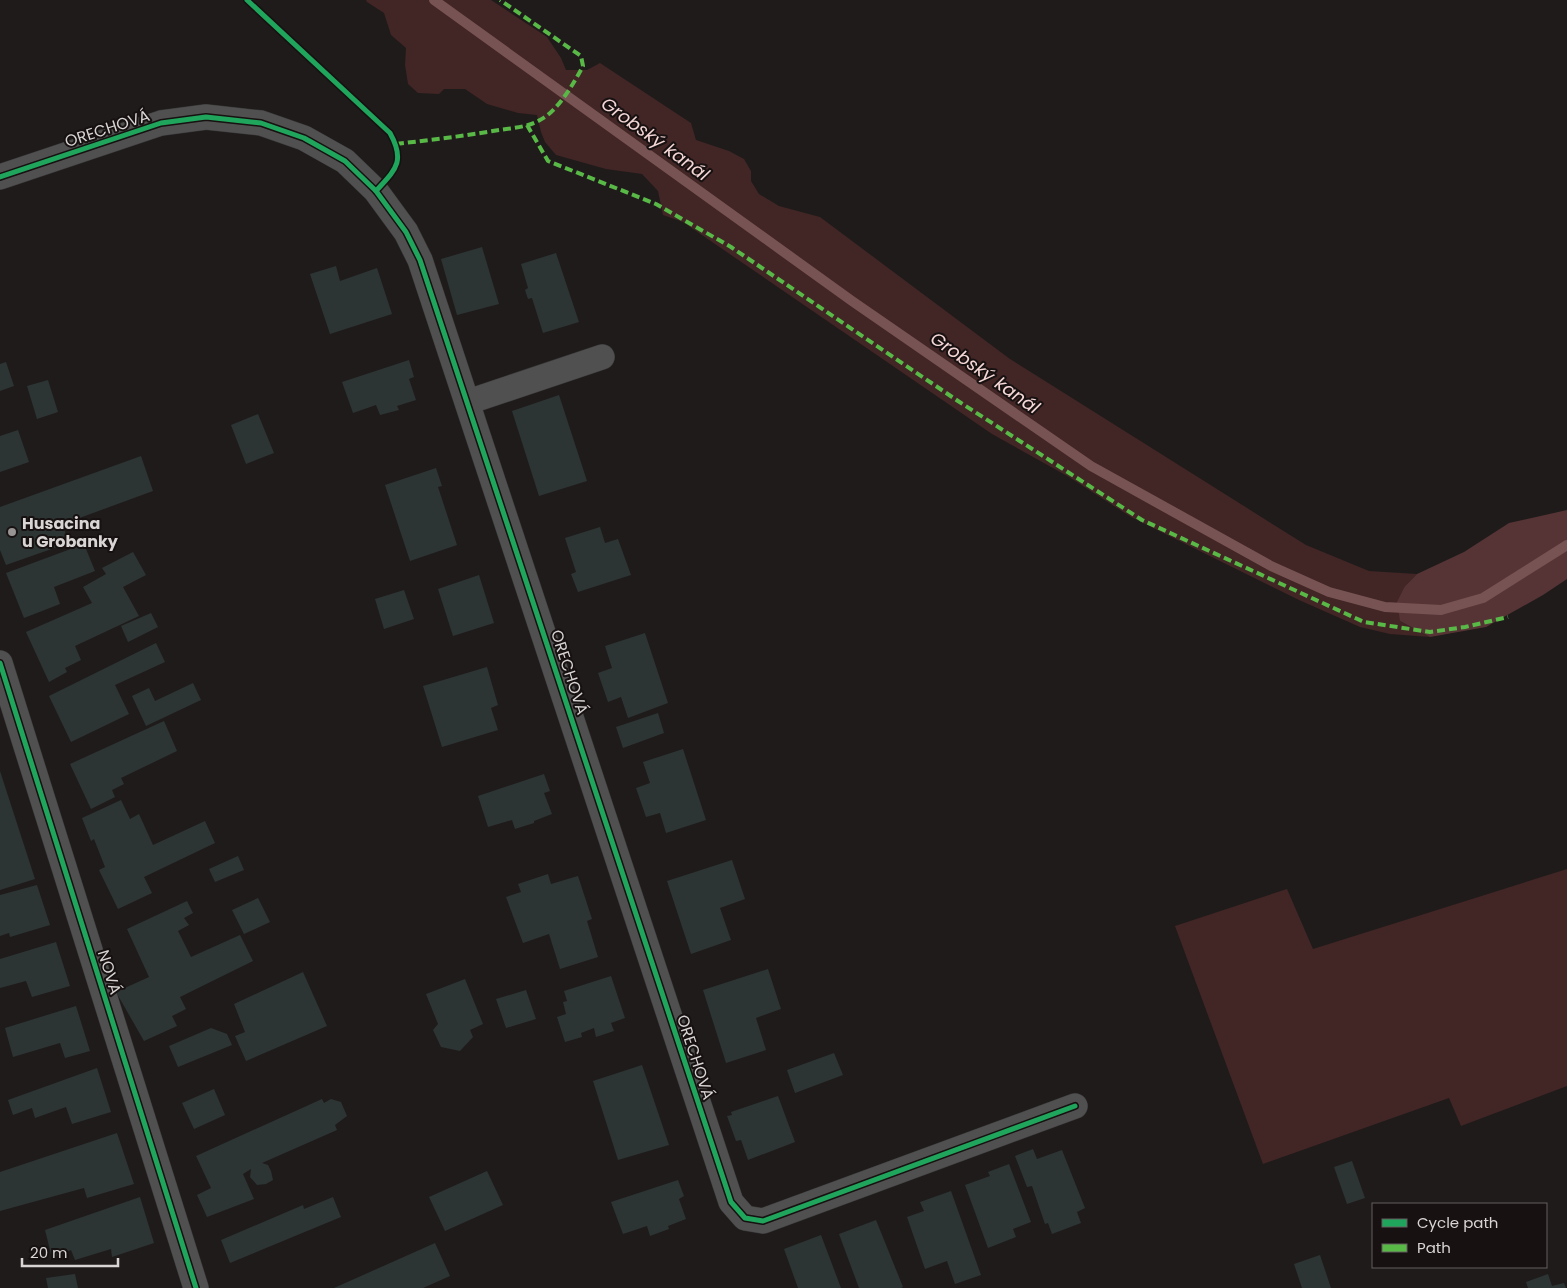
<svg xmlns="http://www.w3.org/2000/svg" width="1567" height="1288" font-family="Poppins,sans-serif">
	<rect width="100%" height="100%" fill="#1f1b1b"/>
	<g fill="#422525">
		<path d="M366 0H491L547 37 561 58 566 70H587L600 63 691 123 696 140 729 151 744 159 751 171V181L759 194 779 206 820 217 1010 359 1306 545 1369 571 1417 574 1405 586 1400 621 1430 637 1390 634 1360 627 1299 600 1131 517 1069 477 992 434 683 222 663 215 658 191 642 174 606 169 556 155 545 142 541 132 537 115 518 113 487 104 465 89H444L439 94 418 93 408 84 405 65 406 48 391 35 384 13 367 2Z"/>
		<path d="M1567 869V1086L1461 1126 1449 1098 1263 1164 1175 926 1287 889 1313 949Z"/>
	</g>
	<path fill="#563435" d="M1567 510V579L1543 595 1486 627 1430 637 1400 621 1397 602 1405 586 1417 574 1464 552 1509 523Z"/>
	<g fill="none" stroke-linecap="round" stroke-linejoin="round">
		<path stroke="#785353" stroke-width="10" d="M434 0 852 301 1091 466 1271 566 1329 592 1385 607 1441 610 1483 598 1567 545"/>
	</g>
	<g fill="#2c3534">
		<path d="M482 247 499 304 457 315 441 259Z"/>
		<path d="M556 253 579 322 543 333 532 298 528 299 525 290 528 288 521 264Z"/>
		<path d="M336 266 340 281 377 268 392 314 330 334 310 274Z"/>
		<path d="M409 360 414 377 409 379 416 400 397 406 399 410 380 415 376 405 353 413 342 382Z"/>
		<path d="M6 362 14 386 0 391V364Z"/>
		<path d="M48 380 58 412 37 419 27 386Z"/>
		<path d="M559 395 587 481 539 496 512 411Z"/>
		<path d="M258 414 274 453 246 464 231 425Z"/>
		<path d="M18 430 29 462 0 472V436Z"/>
		<path d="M141 456 153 491 74 520 75 524 64 529 67 537 57 540 60 546 6 565 0 550V507Z"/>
		<path d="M436 468 442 486 438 487 457 545 410 561 385 485Z"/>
		<path d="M600 527 605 543 618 539 631 575 578 592 571 574 576 572 565 538Z"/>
		<path d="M84 544 95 571 54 587 60 604 24 618 6 573Z"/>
		<path d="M133 552 146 575 123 587 139 616 75 646 81 660 65 668 67 672 49 682 26 632 92 603 83 587 106 574 102 568Z"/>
		<path d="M479 575 494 623 453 636 438 589Z"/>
		<path d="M404 590 414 619 384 629 375 599Z"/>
		<path d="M151 613 158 627 128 642 121 626Z"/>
		<path d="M645 633 668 703 628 718 621 697 608 702 598 673 612 668 605 646Z"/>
		<path d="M156 643 165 662 115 685 129 714 71 742 49 696Z"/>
		<path d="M487 667 498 705 491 708 498 730 442 747 423 686Z"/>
		<path d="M193 683 201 700 146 726 132 696 149 688 155 701Z"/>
		<path d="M658 713 664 733 623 748 616 727Z"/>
		<path d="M164 721 177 751 121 778 124 784 112 790 115 797 91 809 70 764Z"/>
		<path d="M683 749 706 820 666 833 660 813 646 817 636 788 650 783 643 762Z"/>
		<path d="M0 771 35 879 0 890Z"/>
		<path d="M544 774 550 791 544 793 552 814 534 821V823L515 829 512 820 488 827 478 796Z"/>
		<path d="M121 800 130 819 139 814 153 845 205 821 215 843 144 877 152 893 118 909 99 870 105 867 94 839 91 841 82 818Z"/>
		<path d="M238 856 244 870 215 882 209 869Z"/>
		<path d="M732 860 745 899 720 908 731 940 691 954 667 881Z"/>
		<path d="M548 874 551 884 578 876 592 919 587 921 598 957 560 969 549 934 523 943 506 897 521 892 518 884Z"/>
		<path d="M37 885 50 925 10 937 9 933 0 936V895Z"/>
		<path d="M258 898 270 922 244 934 232 910Z"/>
		<path d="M187 901 193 913 184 918 189 925 178 931 191 957 240 935 253 961 180 997 186 1009 172 1016 177 1026 144 1041 116 992 149 977 127 929Z"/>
		<path d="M56 942 70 986 32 997 26 981 0 988V959Z"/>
		<path d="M768 969 781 1009 756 1018 766 1050 726 1063 703 990Z"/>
		<path d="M303 972 327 1026 246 1061 235 1036 245 1032 234 1004Z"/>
		<path d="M611 976 625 1018 611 1023 614 1031 596 1037 594 1028 581 1033 582 1037 565 1042 557 1017 566 1014 563 1002 567 1001 564 991Z"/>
		<path d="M465 979 483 1024 470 1030 473 1037 460 1051 441 1047 433 1030 438 1024 426 994Z"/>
		<path d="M526 990 536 1019 506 1028 496 999Z"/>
		<path d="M76 1006 90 1051 65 1058 60 1043 13 1057 5 1028Z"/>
		<path d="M211 1028 227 1034 232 1045 178 1067 169 1046Z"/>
		<path d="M834 1053 843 1075 795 1093 787 1070Z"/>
		<path d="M642 1065 669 1145 618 1160 593 1081Z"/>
		<path d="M97 1068 111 1112 72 1124 66 1107 35 1118 32 1108 13 1115 8 1100Z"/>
		<path d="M214 1089 225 1115 194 1129 182 1103Z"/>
		<path d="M778 1096 795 1142 748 1160 741 1140 736 1141 727 1116 732 1115 731 1112Z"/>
		<path d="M322 1099 324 1103 331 1099 341 1102 347 1116 335 1125 337 1130 262 1163 268 1165 271 1171 273 1180 266 1184 257 1185 250 1177 251 1169 243 1174 254 1199 207 1217 197 1195 211 1188 196 1156Z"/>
		<path d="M117 1133 134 1184 87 1198 84 1188 0 1211V1172Z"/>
		<path d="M1033 1149 1037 1159 1062 1150 1085 1208 1077 1212 1081 1223 1052 1234 1048 1223 1045 1224 1032 1186 1027 1187 1015 1156Z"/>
		<path d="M1352 1161 1365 1198 1347 1204 1334 1167Z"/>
		<path d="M1009 1164 1031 1222 1013 1229 1016 1237 988 1248 965 1185 990 1176 988 1172Z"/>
		<path d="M487 1171 503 1205 445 1231 429 1197Z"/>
		<path d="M678 1180 684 1196 679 1199 686 1219 668 1226 669 1229 650 1236 647 1226 623 1234 611 1202Z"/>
		<path d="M951 1191 981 1275 955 1284 947 1261 925 1269 907 1217 924 1211 920 1202Z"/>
		<path d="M140 1197 154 1243 112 1257 111 1249 75 1260 71 1250 52 1258 45 1230Z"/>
		<path d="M333 1197 341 1217 230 1263 221 1240 303 1205 304 1209Z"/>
		<path d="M876 1220 903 1287 901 1288H859L839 1234Z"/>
		<path d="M821 1235 841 1288H798L784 1249Z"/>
		<path d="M435 1243 450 1276 423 1288H334Z"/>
		<path d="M1320 1255 1331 1288H1302L1294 1264Z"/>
		<path d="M75 1274 78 1288H48L46 1278Z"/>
		<path d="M1548 1274 1552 1286 1564 1283 1566 1288H1528L1526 1282Z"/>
	</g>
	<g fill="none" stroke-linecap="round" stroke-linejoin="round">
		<defs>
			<g id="street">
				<path d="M0 177 161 123 206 117 261 123 304 138 345 161 376 191 406 232 420 260 731 1202 745 1218 763 1221 1075 1106"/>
				<path d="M468 402 602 357"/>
				<path d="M0 663 196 1288"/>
			</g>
		</defs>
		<use href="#street" stroke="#383636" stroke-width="26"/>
		<use href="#street" stroke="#515050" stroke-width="25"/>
		<g stroke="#58b947" stroke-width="4" stroke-dasharray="8 4" stroke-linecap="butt">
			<path d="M527 125 548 161 656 204 731 247 958 401 1142 520 1364 622 1430 632 1465 627 1508 617"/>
			<path d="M396 144C430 140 465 136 499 130 513 128 528 127 540 120 558 111 574 83 583 66L581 56 500 0"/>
		</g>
		<defs>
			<g id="cycleway">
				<path d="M247 0 390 133C406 162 395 170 376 191"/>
				<path d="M0 177 161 123 206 117 261 123 304 138 345 161 376 191 406 232 420 260 731 1202 745 1218 763 1221 1075 1106"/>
				<path d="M0 663 196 1288"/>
			</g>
		</defs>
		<use href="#cycleway" stroke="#171111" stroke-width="8"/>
		<use href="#cycleway" stroke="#20a55d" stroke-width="5"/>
	</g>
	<circle fill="#989494" stroke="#171111" stroke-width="2" cx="12" cy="532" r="5"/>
	<g text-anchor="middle" stroke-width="4" stroke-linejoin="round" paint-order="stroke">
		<g font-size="16" fill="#d9d5d5" stroke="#171111">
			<text transform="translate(107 128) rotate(-18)" y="6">ORECHOVÁ</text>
			<text transform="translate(570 672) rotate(72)" y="6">ORECHOVÁ</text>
			<text transform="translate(110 972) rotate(73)" y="6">NOVÁ</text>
			<text transform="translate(696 1057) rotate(72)" y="6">ORECHOVÁ</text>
		</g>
		<g font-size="16" font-weight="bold" fill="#d9d5d5" stroke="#171111" text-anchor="start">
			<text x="22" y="529">Husacina<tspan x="22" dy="18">u Grobanky</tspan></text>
		</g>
		<g font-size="18" font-style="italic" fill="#f5d7d6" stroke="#171111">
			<text transform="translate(655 139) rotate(36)" y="6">Grobský kanál</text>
			<text transform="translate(985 373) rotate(35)" y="6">Grobský kanál</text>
		</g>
	</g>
	<rect x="1372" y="1203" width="175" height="65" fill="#171111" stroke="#655f5f"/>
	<rect x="1382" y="1219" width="25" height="8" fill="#20a55d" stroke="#655f5f"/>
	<text x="1417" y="1228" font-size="15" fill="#d9d5d5">Cycle path</text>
	<rect x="1382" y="1244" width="25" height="8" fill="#58b947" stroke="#655f5f"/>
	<text x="1417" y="1253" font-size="15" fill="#d9d5d5">Path</text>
	<path d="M22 1258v8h96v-8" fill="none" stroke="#d9d5d5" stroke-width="2.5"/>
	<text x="30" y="1258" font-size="15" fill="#d9d5d5" stroke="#171111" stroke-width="4" paint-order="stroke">20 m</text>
</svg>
